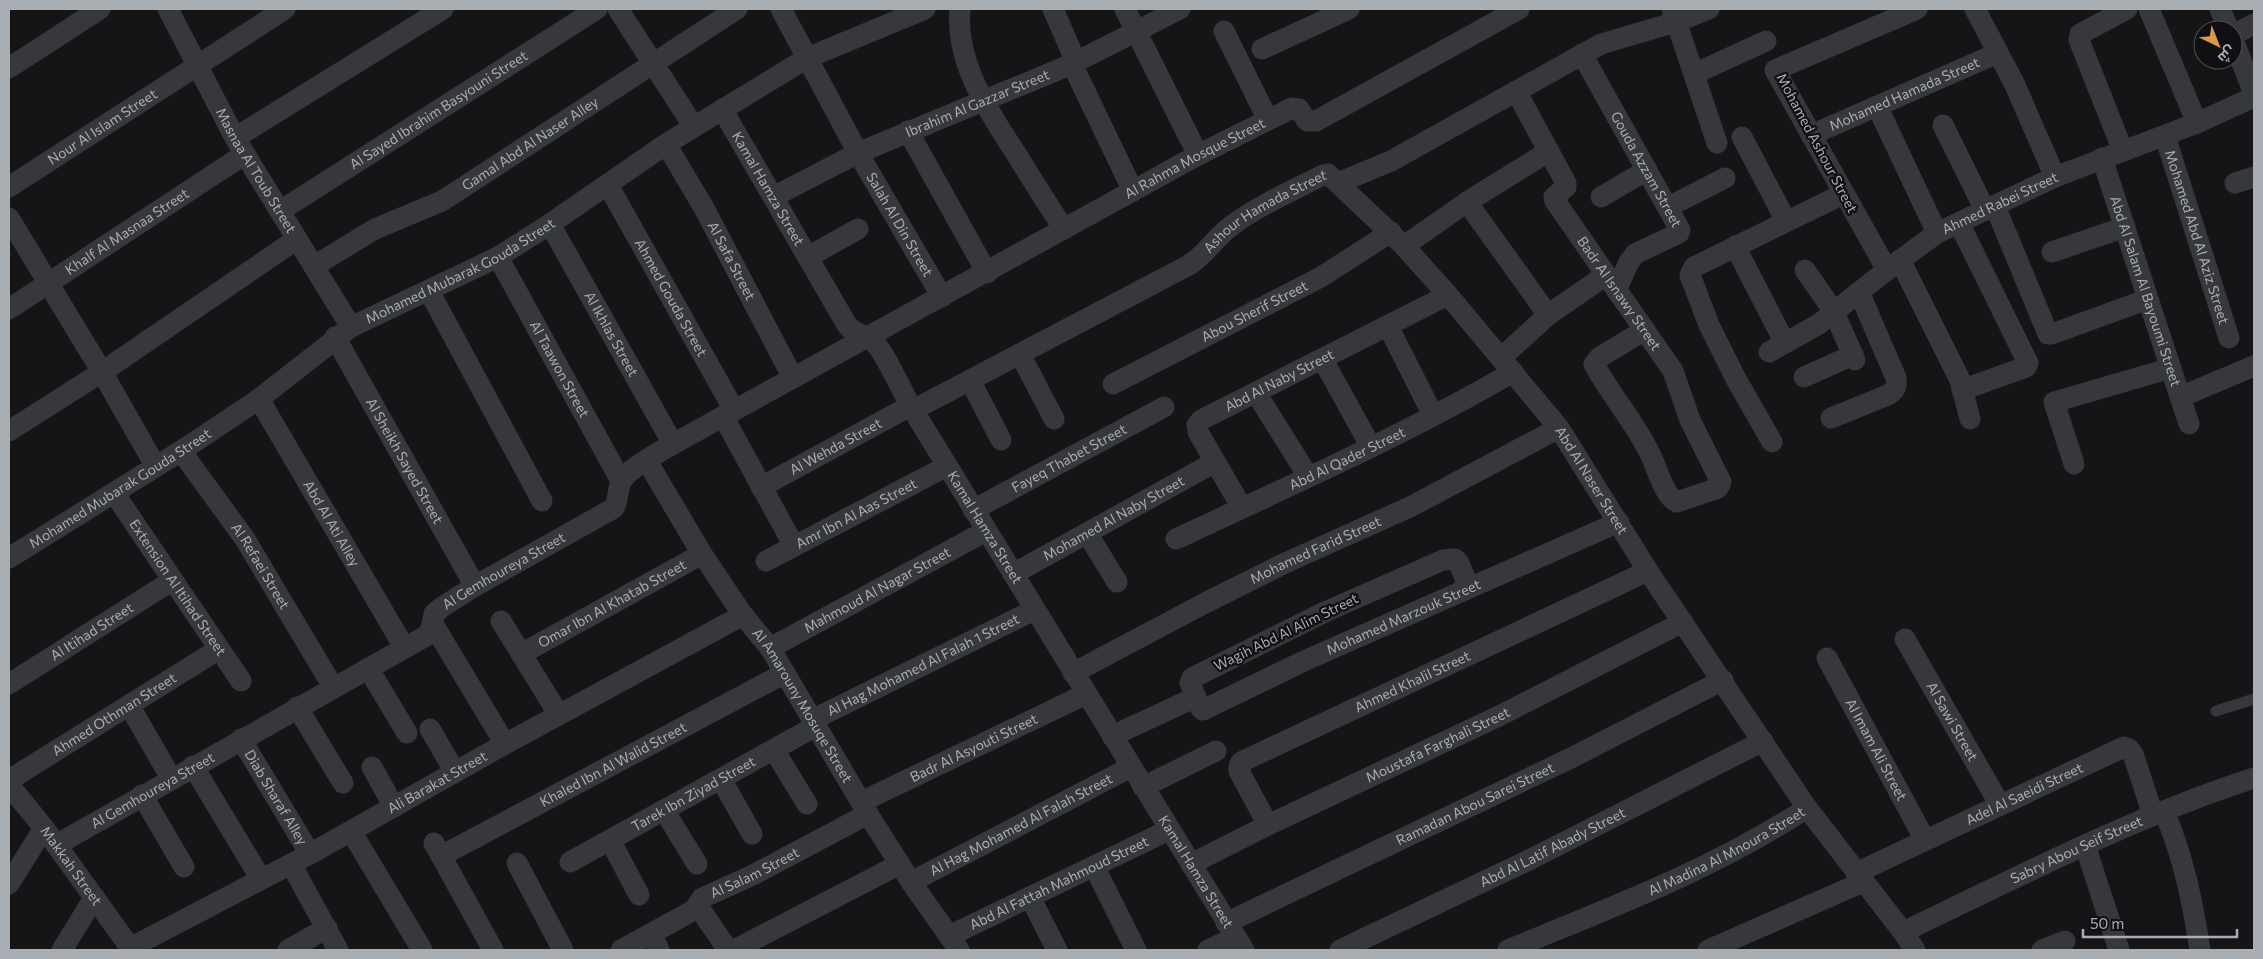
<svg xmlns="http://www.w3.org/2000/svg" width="2263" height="959" font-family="Commissioner,Cairo,sans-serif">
	<rect width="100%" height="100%" fill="#151517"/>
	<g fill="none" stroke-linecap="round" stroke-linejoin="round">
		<path stroke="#37383b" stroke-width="11" d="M2216 711 2254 699"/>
		<g stroke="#37383b" stroke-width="21">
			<path id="s1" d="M168 9 235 138 351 327"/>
			<path d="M618 9 694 127"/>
			<path id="s2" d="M781 9 858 153 942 297"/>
			<path d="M960 9C955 63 989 112 1017 155 1032 180 1048 205 1064 229"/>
			<path d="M1053 9 1076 62"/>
			<path d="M1125 9 1198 155"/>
			<path d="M1672 9 1717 143"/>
			<path d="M1975 9 2014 83 2055 177"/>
			<path d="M2149 9 2197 123"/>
			<path d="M2220 9 2229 30"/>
			<path d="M1224 31 1268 120"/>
			<path d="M2233 35 2254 24"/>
			<path d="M2233 39 2254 94"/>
			<path d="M1262 49 1349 9"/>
			<path id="s3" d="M1582 54 1680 230 1679 233 1635 254 1629 262 1616 290"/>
			<path d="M1072 64 1133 191"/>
			<path d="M9 68 100 9"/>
			<path d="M1694 74 1766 41"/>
			<path id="s4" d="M1516 91 1566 183V187L1554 197 1555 201 1673 371 1690 420 1721 482 1718 488 1677 502C1665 498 1657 468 1651 456 1636 423 1611 396 1594 364L1600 357 1645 330"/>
			<path d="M1877 106 1937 233"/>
			<path id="s5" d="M722 109 847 325C856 336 865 334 873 341 886 353 902 393 913 410L1244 950"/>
			<path d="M1943 125 1985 210"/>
			<path d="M908 131 987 273"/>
			<path id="s6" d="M1811 135 1998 53"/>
			<path id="s7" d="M2165 136 2229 338"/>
			<path d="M1742 137 1786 221"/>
			<path d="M235 138 443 9"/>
			<path id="s8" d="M666 144 704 208 793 378"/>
			<path d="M2123 151 2079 40 2080 34 2127 9"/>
			<path id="s9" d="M2102 158 2189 424"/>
			<path d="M1338 183 1391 161 1601 44 1676 22 1709 9"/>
			<path d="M2235 183 2254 177"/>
			<path id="s10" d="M608 185 734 410"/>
			<path id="s11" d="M9 187 285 9"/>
			<path id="s12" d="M773 197 858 153 1072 64 1180 9"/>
			<path d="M1601 197 1647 170"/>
			<path d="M1467 202 1548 315"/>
			<path d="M1995 206 2048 334H2052L2148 299"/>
			<path d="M1668 207 1725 178"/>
			<path id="s13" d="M280 211 597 9"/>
			<path d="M9 218 102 372 156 467"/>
			<path d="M1959 223 2028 363 2026 367 1962 390"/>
			<path id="s14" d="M550 224 673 444"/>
			<path d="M1404 246 1467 202 1549 151"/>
			<path d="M1735 246 1785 343"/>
			<path d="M2052 252 2125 227"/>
			<path id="s15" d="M498 257 621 481"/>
			<path d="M808 257 858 229"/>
			<path d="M1900 260 1960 380 1970 419"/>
			<path id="s16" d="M314 266 375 229 442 201 737 9"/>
			<path d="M1805 270 1834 312 1855 360"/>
			<path d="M1887 270 1775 70 1917 9"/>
			<path d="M429 291 542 501"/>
			<path id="s17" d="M9 309 245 154"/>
			<path d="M1388 326 1433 415"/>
			<path id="s18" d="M335 337 475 586"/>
			<path id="s19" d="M1769 352 1819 324 1887 270 1937 233 2055 177 2197 123 2254 97"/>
			<path d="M1020 354 1054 419"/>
			<path d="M1501 358 1548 315 1606 275"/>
			<path d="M1323 360 1371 447"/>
			<path d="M1804 377 1853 355"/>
			<path d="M970 380 1001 440"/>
			<path id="s20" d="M1113 384 1321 277 1391 232"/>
			<path d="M1256 393 1308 476"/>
			<path d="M2180 397 2254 366"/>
			<path id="s21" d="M259 399 404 647"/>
			<path id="s22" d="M913 410 1189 265C1205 255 1216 237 1231 226 1259 205 1292 191 1323 175L1328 174 1404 246 1448 295 1559 428 1648 571 1807 808 1903 932 1915 950"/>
			<path d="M723 416 794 546"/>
			<path d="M1831 418 1888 395C1896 390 1897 386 1896 378L1859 292"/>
			<path d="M9 431 102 372 297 239"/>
			<path d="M1772 442 1736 379 1709 325 1690 275 1694 267 1843 194"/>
			<path id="s23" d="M181 451 245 539 333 687"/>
			<path id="s24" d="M647 461 702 554 743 615 770 648 868 814 911 882 959 950"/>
			<path d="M2074 464 2054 402 2171 368"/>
			<path id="s25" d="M761 487 910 406"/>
			<path id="s26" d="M114 493 241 681"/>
			<path id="s27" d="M1242 508 1198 432 1197 425 1201 420 1448 295"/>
			<path id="s28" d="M973 510 1164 407"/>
			<path d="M1087 533 1117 582"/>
			<path id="s29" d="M1176 539C1289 486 1405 435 1513 372"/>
			<path id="s30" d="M9 558 181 451 259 399 351 327 498 257 550 224 666 144 807 58 925 9"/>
			<path id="s31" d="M766 561 947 466"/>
			<path id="s32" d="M1013 574 1215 462"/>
			<path id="s33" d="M1469 588 1459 563 1455 559 1443 560 1327 611 1192 678 1190 683 1201 709 1203 710 1304 661 1619 522"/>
			<path d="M501 621 559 715"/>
			<path d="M433 624 505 744"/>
			<path id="s34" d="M1905 639 2000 805"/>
			<path id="s35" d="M770 648 986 531"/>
			<path id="s36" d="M521 654 702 554"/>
			<path id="s37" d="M1827 658 1925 840"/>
			<path d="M368 668 407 733"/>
			<path id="s38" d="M1073 673 1207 602 1283 564 1410 507 1559 428"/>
			<path id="s39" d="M9 684 173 580"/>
			<path d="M129 705 171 778"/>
			<path d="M297 707 343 783"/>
			<path id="s40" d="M812 720 1034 610"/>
			<path d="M430 729 455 772"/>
			<path d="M1112 736 1196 697"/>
			<path id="s41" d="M241 739 310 854"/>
			<path d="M774 750 807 804"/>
			<path d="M193 766 261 879"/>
			<path d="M372 767 394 807"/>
			<path d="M721 779 752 834"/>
			<path id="s42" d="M9 780 219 649"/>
			<path id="s43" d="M9 785 44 828 132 950"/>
			<path d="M1143 787 1216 751"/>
			<path d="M142 795 184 867"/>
			<path id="s44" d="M861 802 1086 694"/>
			<path d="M664 810 697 864"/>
			<path d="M2164 811C2184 859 2192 899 2200 950"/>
			<path id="s45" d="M1268 825 1239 771V766L1241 762 1648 571"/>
			<path d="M351 831 422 950"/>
			<path d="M610 840 639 895"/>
			<path d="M434 843 493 950"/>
			<path id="s46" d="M56 845 426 636 431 629 434 614 442 607 475 586 614 508C619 499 617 491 621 482 628 468 660 452 673 444L1198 155 1292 108 1299 109 1307 121H1316L1519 9"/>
			<path d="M2085 845 2119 950"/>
			<path id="s47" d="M441 856 785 673"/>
			<path id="s48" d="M570 862 816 726"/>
			<path d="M517 863 563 950"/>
			<path d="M291 864 338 950"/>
			<path id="s49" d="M1191 864 1268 825 1499 716 1683 622"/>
			<path d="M1094 866 1136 950"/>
			<path id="s50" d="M1856 873 2124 747 2129 749 2133 754 2153 815"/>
			<path id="s51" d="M911 882 1131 767"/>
			<path d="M9 884 44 828"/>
			<path d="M1030 897 1057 950"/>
			<path d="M698 906 728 950"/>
			<path id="s52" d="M1226 923 1571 758 1723 680"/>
			<path id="s53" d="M1903 932C2018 877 2133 817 2254 778"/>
			<path d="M652 934 659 950"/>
			<path id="s54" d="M949 936 1169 830"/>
			<path id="s55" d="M130 948 310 854 505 744 743 615"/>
			<path d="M62 950 94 898"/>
			<path d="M288 950 327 928"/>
			<path id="s56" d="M621 950 694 910 702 898 753 875 868 814"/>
			<path d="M734 950 900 864"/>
			<path d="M1208 950 1236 937"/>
			<path id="s57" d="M1340 950 1531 859 1763 741"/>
			<path id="s58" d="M1508 950C1612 907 1712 870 1807 808"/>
			<path d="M1708 950 1863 882"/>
			<path d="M2042 950 2065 941"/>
		</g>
	</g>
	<g text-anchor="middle" stroke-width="4.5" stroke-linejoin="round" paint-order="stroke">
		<g font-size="14" fill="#a9aeb5" stroke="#101012">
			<text dy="5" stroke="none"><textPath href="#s6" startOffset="102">Mohamed Hamada Street</textPath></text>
			<text dy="5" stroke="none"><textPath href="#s12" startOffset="225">Ibrahim Al Gazzar Street</textPath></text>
			<text dy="5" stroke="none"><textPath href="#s13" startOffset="188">Al Sayed Ibrahim Basyouni Street</textPath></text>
			<text dy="5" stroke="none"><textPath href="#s11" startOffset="111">Nour Al Islam Street</textPath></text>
			<text transform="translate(1817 143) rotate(62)" y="5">Mohamed Ashour Street</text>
			<text dy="5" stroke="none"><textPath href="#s16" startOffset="249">Gamal Abd Al Naser Alley</textPath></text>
			<text dy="5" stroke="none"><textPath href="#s46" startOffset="1345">Al Rahma Mosque Street</textPath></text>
			<text dy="5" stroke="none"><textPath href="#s3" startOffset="132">Gouda Azzam Street</textPath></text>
			<text dy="5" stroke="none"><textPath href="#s1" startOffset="184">Masnaa Al Toub Street</textPath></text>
			<text dy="5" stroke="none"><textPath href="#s5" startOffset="92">Kamal Hamza Street</textPath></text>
			<text dy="5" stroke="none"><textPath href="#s19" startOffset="276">Ahmed Rabei Street</textPath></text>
			<text dy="5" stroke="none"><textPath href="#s22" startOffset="406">Ashour Hamada Street</textPath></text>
			<text dy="5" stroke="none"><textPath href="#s2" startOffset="246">Salah Al Din Street</textPath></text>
			<text dy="5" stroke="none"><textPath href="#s17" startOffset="141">Khalf Al Masnaa Street</textPath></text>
			<text dy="5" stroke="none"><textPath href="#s7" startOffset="106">Mohamed Abd Al Aziz Street</textPath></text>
			<text dy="5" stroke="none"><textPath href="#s8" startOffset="134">Al Safa Street</textPath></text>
			<text dy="5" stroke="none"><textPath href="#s30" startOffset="536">Mohamed Mubarak Gouda Street</textPath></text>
			<text dy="5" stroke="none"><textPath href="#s9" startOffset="140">Abd Al Salam Al Bayoumi Street</textPath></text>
			<text dy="5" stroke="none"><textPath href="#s4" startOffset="241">Badr Al Isnawy Street</textPath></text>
			<text dy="5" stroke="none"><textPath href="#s10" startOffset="129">Ahmed Gouda Street</textPath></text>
			<text dy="5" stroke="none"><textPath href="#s20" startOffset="159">Abou Sherif Street</textPath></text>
			<text dy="5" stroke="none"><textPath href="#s14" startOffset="126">Al Ikhlas Street</textPath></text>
			<text dy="5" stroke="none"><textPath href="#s15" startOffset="128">Al Taawon Street</textPath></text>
			<text dy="5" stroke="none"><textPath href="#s27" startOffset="189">Abd Al Naby Street</textPath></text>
			<text dy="5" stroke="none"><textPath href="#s25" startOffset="85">Al Wehda Street</textPath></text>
			<text dy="5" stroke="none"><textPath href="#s28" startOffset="109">Fayeq Thabet Street</textPath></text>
			<text dy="5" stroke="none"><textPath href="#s29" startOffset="189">Abd Al Qader Street</textPath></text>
			<text dy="5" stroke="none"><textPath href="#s18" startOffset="142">Al Sheikh Sayed Street</textPath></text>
			<text dy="5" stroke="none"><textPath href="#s22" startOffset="885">Abd Al Naser Street</textPath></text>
			<text dy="5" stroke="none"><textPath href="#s30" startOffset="131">Mohamed Mubarak Gouda Street</textPath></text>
			<text dy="5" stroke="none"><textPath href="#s31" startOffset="102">Amr Ibn Al Aas Street</textPath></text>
			<text dy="5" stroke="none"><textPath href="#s32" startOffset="115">Mohamed Al Naby Street</textPath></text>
			<text dy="5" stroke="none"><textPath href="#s21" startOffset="144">Abd Al Ati Alley</textPath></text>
			<text dy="5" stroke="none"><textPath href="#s5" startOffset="498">Kamal Hamza Street</textPath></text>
			<text dy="5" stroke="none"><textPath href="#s38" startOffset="272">Mohamed Farid Street</textPath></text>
			<text dy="5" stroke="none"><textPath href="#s23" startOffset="140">Al Refaei Street</textPath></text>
			<text dy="5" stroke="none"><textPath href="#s46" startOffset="531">Al Gemhoureya Street</textPath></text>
			<text dy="5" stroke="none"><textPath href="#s26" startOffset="114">Extension Al Itihad Street</textPath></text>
			<text dy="5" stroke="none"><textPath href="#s35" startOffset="122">Mahmoud Al Nagar Street</textPath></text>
			<text dy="5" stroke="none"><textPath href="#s36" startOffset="104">Omar Ibn Al Khatab Street</textPath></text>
			<text dy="5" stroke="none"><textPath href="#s33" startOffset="579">Mohamed Marzouk Street</textPath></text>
			<text dy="5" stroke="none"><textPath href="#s39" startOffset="98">Al Itihad Street</textPath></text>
			<text transform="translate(1286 632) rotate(-26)" y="5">Wagih Abd Al Alim Street</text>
			<text dy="5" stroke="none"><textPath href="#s40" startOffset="124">Al Hag Mohamed Al Falah 1 Street</textPath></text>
			<text dy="5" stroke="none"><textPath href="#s45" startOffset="260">Ahmed Khalil Street</textPath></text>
			<text dy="5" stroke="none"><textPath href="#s24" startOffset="290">Al Amarouny Mosuqe Street</textPath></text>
			<text dy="5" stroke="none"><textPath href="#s42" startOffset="124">Ahmed Othman Street</textPath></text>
			<text dy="5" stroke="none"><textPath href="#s34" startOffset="95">Al Sawi Street</textPath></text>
			<text dy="5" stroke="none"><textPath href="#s49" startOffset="274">Moustafa Farghali Street</textPath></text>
			<text dy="5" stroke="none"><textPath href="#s44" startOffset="125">Badr Al Asyouti Street</textPath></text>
			<text dy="5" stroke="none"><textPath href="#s37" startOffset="104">Al Imam Ali Street</textPath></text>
			<text dy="5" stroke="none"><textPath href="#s47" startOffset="195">Khaled Ibn Al Walid Street</textPath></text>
			<text dy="5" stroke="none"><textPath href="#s55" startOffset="349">Ali Barakat Street</textPath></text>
			<text dy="5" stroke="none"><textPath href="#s46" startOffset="111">Al Gemhoureya Street</textPath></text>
			<text dy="5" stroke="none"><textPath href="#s50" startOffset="186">Adel Al Saeidi Street</textPath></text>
			<text dy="5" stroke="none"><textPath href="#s48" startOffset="141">Tarek Ibn Ziyad Street</textPath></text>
			<text dy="5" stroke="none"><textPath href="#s41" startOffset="68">Diab Sharaf Alley</textPath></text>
			<text dy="5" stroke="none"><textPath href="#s52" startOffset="276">Ramadan Abou Sarei Street</textPath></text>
			<text dy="5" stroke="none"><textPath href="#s51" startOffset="124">Al Hag Mohamed Al Falah Street</textPath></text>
			<text dy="5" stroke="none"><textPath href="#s57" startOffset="236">Abd Al Latif Abady Street</textPath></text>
			<text dy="5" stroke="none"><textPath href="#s53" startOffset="192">Sabry Abou Seif Street</textPath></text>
			<text dy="5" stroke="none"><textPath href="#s58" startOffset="240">Al Madina Al Mnoura Street</textPath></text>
			<text dy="5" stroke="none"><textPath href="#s43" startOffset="102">Makkah Street</textPath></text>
			<text dy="5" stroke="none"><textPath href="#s56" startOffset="156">Al Salam Street</textPath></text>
			<text dy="5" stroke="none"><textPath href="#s5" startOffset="902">Kamal Hamza Street</textPath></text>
			<text dy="5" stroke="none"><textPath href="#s54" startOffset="122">Abd Al Fattah Mahmoud Street</textPath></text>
		</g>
	</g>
	<rect width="2263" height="959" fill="none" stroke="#a9aeb5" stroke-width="20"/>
	<g transform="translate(2218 45) rotate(137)"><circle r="24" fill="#101012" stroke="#4d4f53"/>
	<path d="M0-4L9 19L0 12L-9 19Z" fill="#dd9947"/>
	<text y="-8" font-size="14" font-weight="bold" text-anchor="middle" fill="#a9aeb5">ش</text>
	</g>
	<path d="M2083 929v8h154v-8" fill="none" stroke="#a9aeb5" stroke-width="2.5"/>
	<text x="2090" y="929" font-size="15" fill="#a9aeb5" stroke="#101012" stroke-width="4" paint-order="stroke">50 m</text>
</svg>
